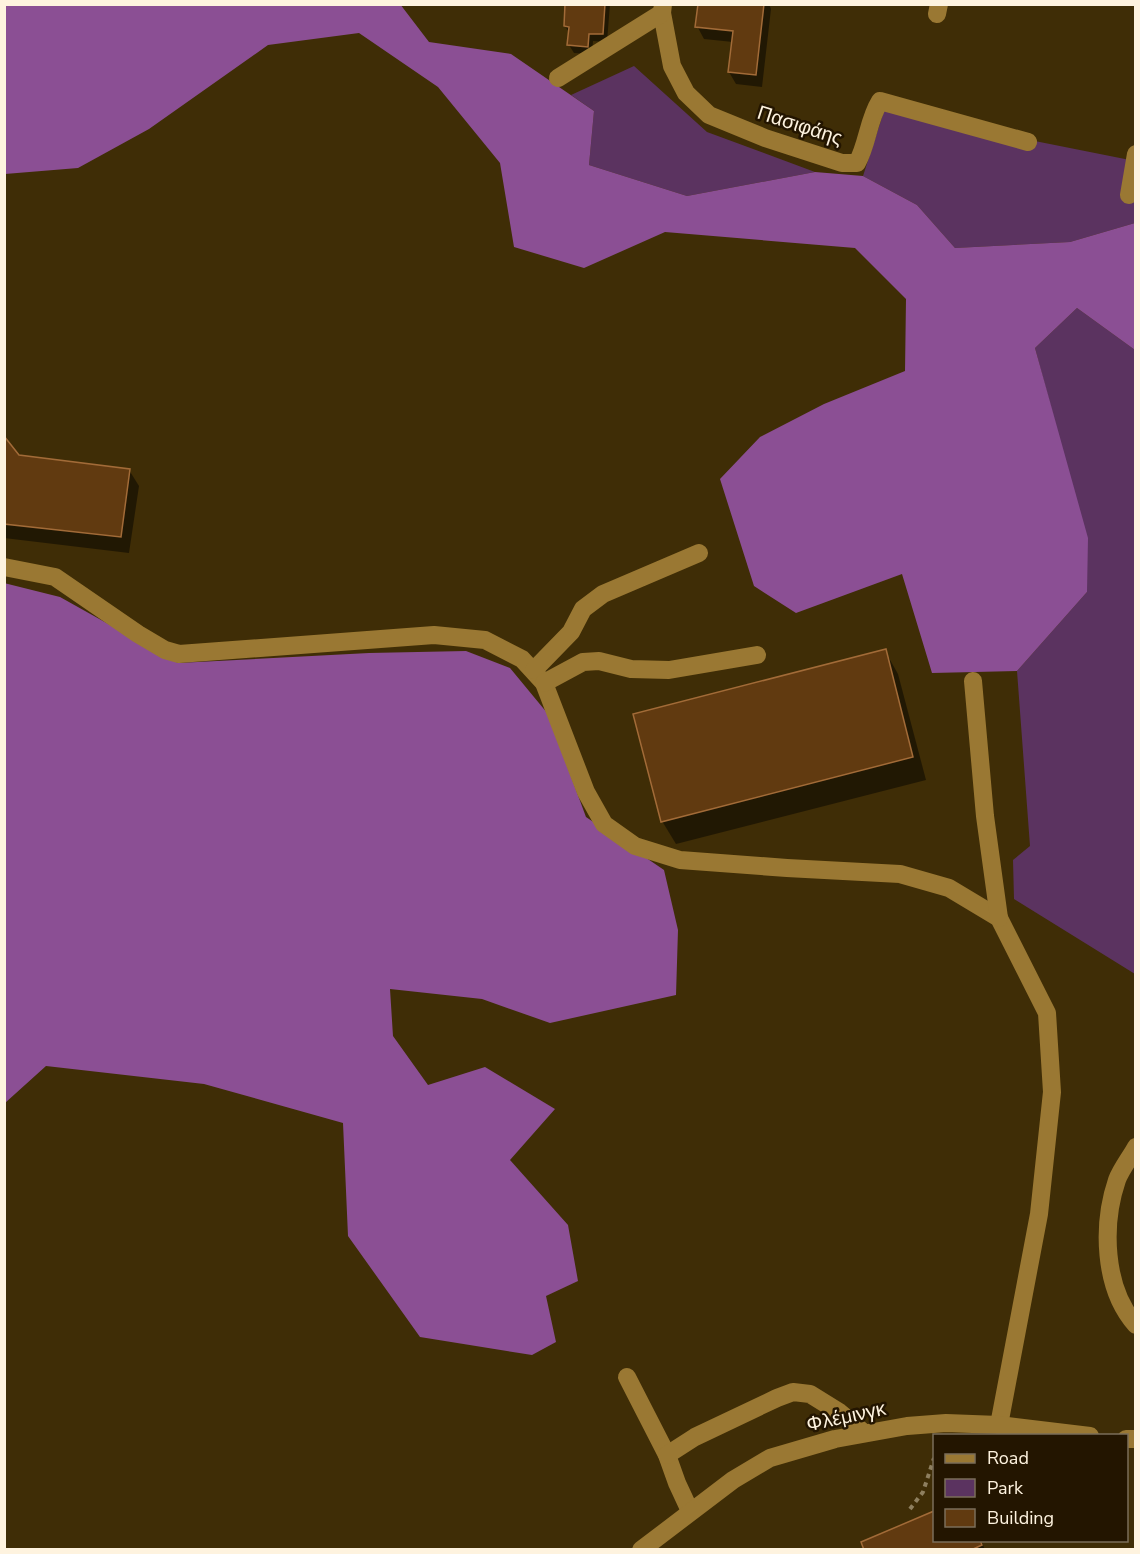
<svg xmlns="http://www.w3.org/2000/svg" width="1140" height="1554" font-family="'Nunito Sans',sans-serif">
	<rect width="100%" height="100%" fill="#3f2d06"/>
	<g fill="#5b3360">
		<path d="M634 66 707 132 815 172 687 196 589 165 594 111 571 95Z"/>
		<path d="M884 111 1135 161V223L1070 242 955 248 917 205 863 176Z"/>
		<path d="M1077 308 1135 350V974L1014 899 1013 860 1030 846 1017 671 1087 592 1056 426 1035 348Z"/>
	</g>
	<g fill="#8b4f94">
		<path d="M400 4 429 42 511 54 594 111 589 165 687 196 815 172 863 176 917 205 955 248 1070 242 1135 223V350L1077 308 1035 348 1088 538 1087 592 1017 671 932 673 902 574 796 613 754 586 720 479 760 437 824 404 905 371 906 299 855 248 665 232 584 268 514 247 500 163 438 87 359 33 268 45 149 129 78 168 5 174V5Z"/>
		<path d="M4 583 60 597 178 663 369 653 466 651 510 668 548 714 586 817 664 870 678 930 676 995 550 1023 482 999 390 989 393 1036 428 1085 485 1067 555 1109 510 1160 568 1225 578 1281 546 1296 556 1342 532 1355 420 1337 348 1236 343 1123 204 1084 46 1066 5 1103Z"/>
	</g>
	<g fill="#0007">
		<path d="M566 4H610L607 42 593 41 592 54 574 53 569 45 570 34 565 26Z"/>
		<path d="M700 4H769L771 9 762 87 736 84 729 72 733 42 704 39 697 26Z"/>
		<path d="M4 438 19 456 129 470 139 486 129 553 4 538Z"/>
		<path d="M885 651 898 674 926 780 676 844 662 821Z"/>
		<path d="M934 1513V1540H981L985 1550H866L863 1543Z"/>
	</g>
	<g fill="#613a10" stroke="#a26b38" stroke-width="1.5">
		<path d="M565 4H605L603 34H589L588 47 567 45 569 27 564 26Z"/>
		<path d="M698 4H764L756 75 728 72 733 31 695 27Z"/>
		<path d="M4 436 19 455 130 469 121 537 4 524Z"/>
		<path d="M886 649 913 757 661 822 633 714Z"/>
		<path d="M934 1511V1540H980L982 1545 971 1550H864L861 1542Z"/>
	</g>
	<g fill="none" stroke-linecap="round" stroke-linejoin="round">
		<path stroke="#8e7f5f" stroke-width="4" stroke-dasharray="4.5 4.5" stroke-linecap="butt" d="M910 1509 923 1492 934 1458"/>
		<g stroke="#9a7833" stroke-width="18">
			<path d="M663 4 662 13 672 66 686 93 709 115 765 138 842 163H857C868 143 868 120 880 101L1028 142"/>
			<path d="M937 14 939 4"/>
			<path d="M558 78 662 13"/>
			<path d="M1129 195 1136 154"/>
			<path d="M4 567 55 577 138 634 165 650 179 654 434 635 485 640 522 659 544 683 586 792 604 824 635 846 680 860 787 868 900 874 949 888 999 918 1047 1013 1052 1092 1039 1214 999 1425"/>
			<path d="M534 670 571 632 583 609 603 594 699 553"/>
			<path d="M973 681 985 816 999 918"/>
			<path d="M544 683 583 662 599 661 631 669 669 670 757 655"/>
			<path d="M1136 1147C1130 1158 1121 1169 1117 1180 1102 1224 1103 1288 1136 1325"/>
			<path d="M627 1377 667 1455 677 1483 690 1511"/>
			<path d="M1126 1439H1136"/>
			<path d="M667 1455 695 1437 777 1398 793 1392 810 1394 839 1412 864 1433"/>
			<path d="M641 1550 733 1480 770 1458 835 1439 907 1426 946 1423 999 1425 1090 1436"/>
		</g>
	</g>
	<g text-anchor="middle" stroke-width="5" stroke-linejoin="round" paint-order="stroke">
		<g font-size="20" fill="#fef3df" stroke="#231500">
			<text transform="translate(800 125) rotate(18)" y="7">Πασιφάης</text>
			<text transform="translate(846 1416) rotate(-12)" y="7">Φλέμινγκ</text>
		</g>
	</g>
	<rect width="1140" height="1554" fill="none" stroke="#fef3df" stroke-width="12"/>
	<rect x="933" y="1434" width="195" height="108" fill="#231500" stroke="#7b6e59" stroke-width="1.5"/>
	<rect x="945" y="1454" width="30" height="9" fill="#9a7833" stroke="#7b6e59" stroke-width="1.5"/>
	<text x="987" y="1464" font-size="18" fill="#fef3df">Road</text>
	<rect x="945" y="1479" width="30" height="18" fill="#5b3360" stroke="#7b6e59" stroke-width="1.5"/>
	<text x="987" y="1494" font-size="18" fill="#fef3df">Park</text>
	<rect x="945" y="1509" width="30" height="18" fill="#613a10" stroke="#7b6e59" stroke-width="1.5"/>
	<text x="987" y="1524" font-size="18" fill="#fef3df">Building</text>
</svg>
